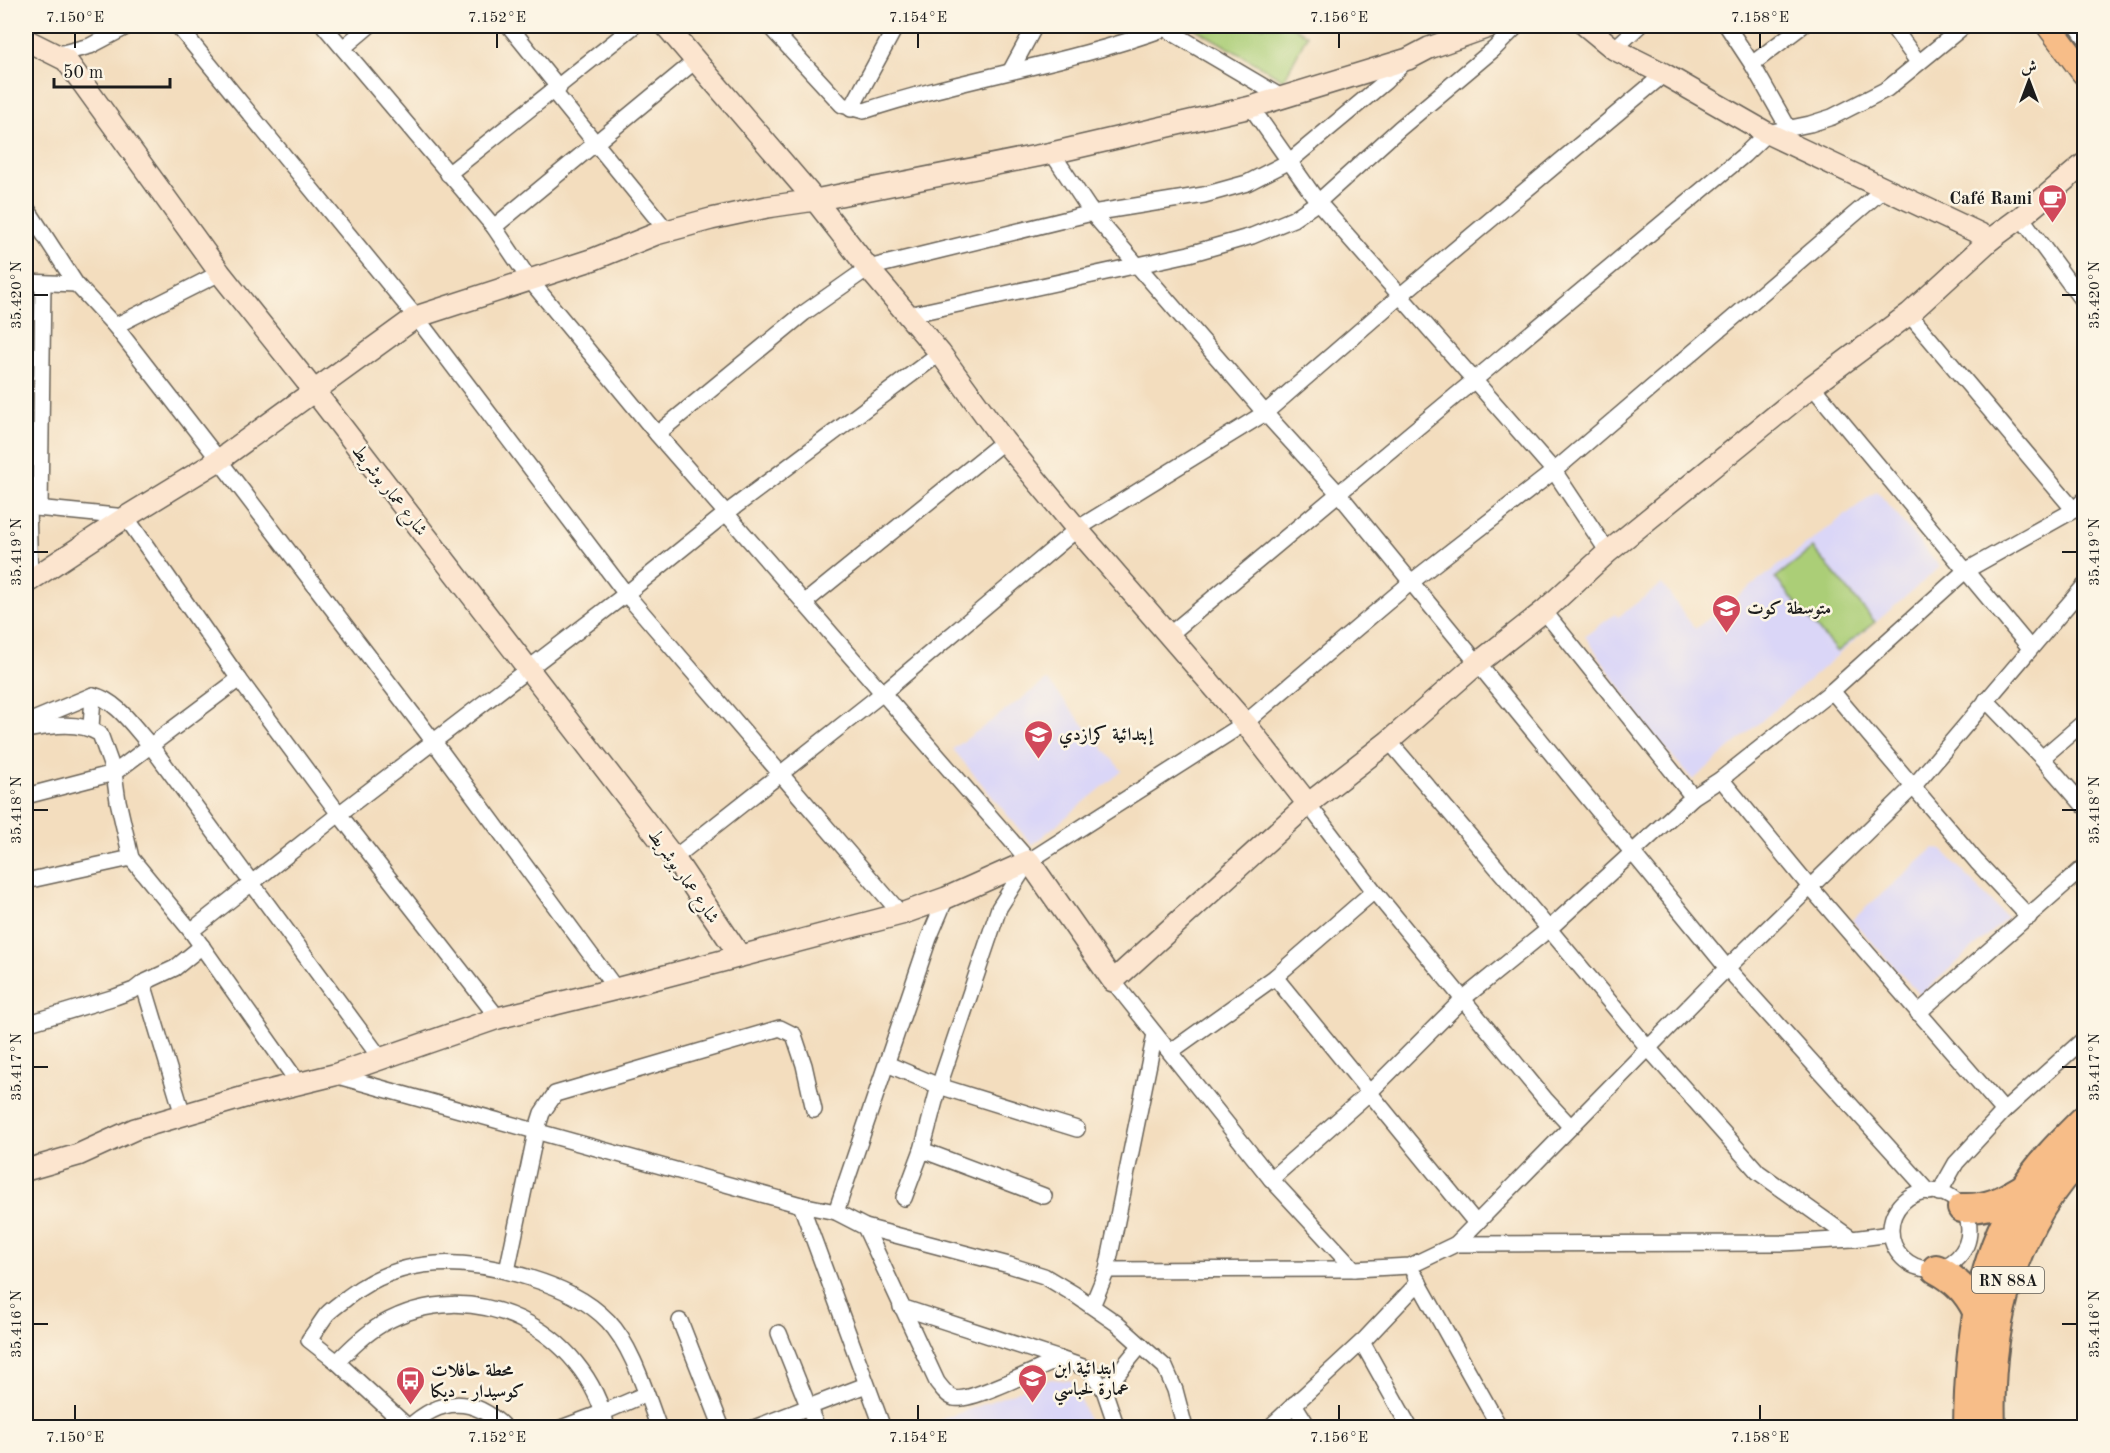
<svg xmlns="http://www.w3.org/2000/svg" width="2110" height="1453" font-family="'Old Standard TT',Amiri,serif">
	<rect width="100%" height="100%" fill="#fcf5e5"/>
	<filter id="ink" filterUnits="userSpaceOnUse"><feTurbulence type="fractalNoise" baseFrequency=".0167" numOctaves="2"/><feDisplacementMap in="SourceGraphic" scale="12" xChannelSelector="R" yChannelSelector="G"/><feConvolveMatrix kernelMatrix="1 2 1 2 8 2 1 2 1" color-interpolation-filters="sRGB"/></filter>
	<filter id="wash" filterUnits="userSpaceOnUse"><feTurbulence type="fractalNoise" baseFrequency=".008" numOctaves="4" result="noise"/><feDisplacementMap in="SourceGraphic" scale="24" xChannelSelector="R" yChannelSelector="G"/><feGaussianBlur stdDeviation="1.35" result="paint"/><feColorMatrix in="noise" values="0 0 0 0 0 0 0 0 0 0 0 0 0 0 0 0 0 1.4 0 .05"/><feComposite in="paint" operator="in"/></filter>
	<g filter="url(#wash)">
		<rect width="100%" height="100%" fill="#f3ddbe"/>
		<g fill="#dad6f7">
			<path d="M1877 491 1940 567 1693 780 1648 728 1585 636 1615 614 1618 617 1662 584 1695 629Z"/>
			<path d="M1047 680 1122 771 1032 845 953 749Z"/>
			<path d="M1934 848 1942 850 2007 918 1920 995 1852 920Z"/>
			<path d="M1051 1379 1073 1381 1091 1427H921Z"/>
		</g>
		<g fill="#abce77" stroke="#64754a" stroke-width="1.5">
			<path d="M1195 26H1291L1307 35 1284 80 1194 28Z"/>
			<path d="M1813 548 1875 622 1837 652 1775 578Z"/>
		</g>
	</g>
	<g filter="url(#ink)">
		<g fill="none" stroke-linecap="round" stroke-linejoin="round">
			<defs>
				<g id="street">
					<path d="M178 26 416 317 626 594 901 914"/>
					<path d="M324 26 494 227 529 279 657 434 1029 861"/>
					<path d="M509 26 559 88"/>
					<path d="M769 26 842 105 864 111C963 78 1068 64 1166 28L1167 26"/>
					<path d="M1161 26 1283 98"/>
					<path d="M1727 26 1752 64 1789 129"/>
					<path d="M1892 26 1918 62"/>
					<path d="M2077 26 2084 36"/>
					<path d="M343 48 369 26"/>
					<path d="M1614 49 1639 26"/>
					<path d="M55 55 90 46 128 26"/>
					<path d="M1752 64 1802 26"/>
					<path d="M1011 70 1035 26"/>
					<path d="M554 92 667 231"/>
					<path d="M1251 107 1318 202 1554 471 1608 552"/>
					<path d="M851 109 896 26"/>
					<path d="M1052 153 1092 213 1265 413 1339 494 1727 968 1929 1192"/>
					<path d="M448 174 634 26"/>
					<path d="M26 207 76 284 115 326 219 460 434 742 616 989"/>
					<path d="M2021 217 2084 303"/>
					<path d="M494 227 695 61"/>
					<path d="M26 282 76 284"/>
					<path d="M1909 314 2074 510"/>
					<path d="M908 315 1189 254 1252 236 1293 219 1318 202 1399 129 1494 49 1517 26"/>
					<path d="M115 326 220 273"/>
					<path d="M1812 386 2030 648"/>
					<path d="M657 434 804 313 868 268 1092 213 1204 195 1247 183 1290 161 1386 81 1405 62"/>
					<path d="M26 507 126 517 239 679 339 814 498 1018"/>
					<path d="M28 507 30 580"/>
					<path d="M40 508 43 283"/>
					<path d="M804 603 1004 441"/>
					<path d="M1544 611 1693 797"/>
					<path d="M1169 635 1744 155 1767 133 1810 124 1832 117 1887 89 1964 26"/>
					<path d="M1832 691 1977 862 2029 917"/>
					<path d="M1986 700 2042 758 2084 806"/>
					<path d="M26 723 93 695C117 700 135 729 151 746L381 1059"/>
					<path d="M91 728 93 695"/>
					<path d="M26 730C49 726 78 720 100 734L114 773 118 801 131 858 191 931 299 1084"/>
					<path d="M1389 741 1549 929 1649 1049 1758 1172 1852 1239"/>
					<path d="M2042 758 2084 722"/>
					<path d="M1721 779 1810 887 2004 1111"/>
					<path d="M26 796 114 773 239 679"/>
					<path d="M1308 804 1374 891 1545 1099 1571 1127"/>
					<path d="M674 858 884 692 1077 529 1265 413 1401 295 1664 74"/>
					<path d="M26 881 131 858"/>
					<path d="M191 931 339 814 626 594 725 514 940 353"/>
					<path d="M1275 977 1476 1223"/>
					<path d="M1113 981 1271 1179 1354 1269 1410 1266 1456 1244 1784 1243 1852 1239 1891 1234"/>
					<path d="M143 983 183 1115"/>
					<path d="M1918 1013 2084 867"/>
					<path d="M26 1024 115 997 134 990 143 983 175 968 202 946"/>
					<path d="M1155 1034 1107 1270 1354 1269"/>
					<path d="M1170 1052 1275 977 1374 891"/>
					<path d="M887 1064 939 1086 1077 1129"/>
					<path d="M334 1075 801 1205 836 1212 865 1227 1009 1265 1044 1276 1074 1294 1116 1323 1165 1367 1175 1390 1185 1428"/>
					<path d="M922 1150 1044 1196"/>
					<path d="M1271 1179 1370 1092 1464 998 1549 929 1693 797 1721 779 1832 691 1965 571 2074 510 2084 500"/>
					<circle cx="1930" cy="1230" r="39"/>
					<path d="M1939 1193 1956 1163 2004 1111 2084 1039"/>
					<path d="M904 1198 922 1150 939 1086 999 908 1029 861 1245 723 1410 583 1554 471 1885 188"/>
					<path d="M801 1205 883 1428"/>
					<path d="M836 1212 929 938 946 898"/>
					<path d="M865 1227 937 1382C941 1387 947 1396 954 1398 970 1403 1041 1367 1060 1359L1089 1369 1104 1390 1117 1428"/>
					<path d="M1456 1244 1727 968 1913 787 2084 586"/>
					<path d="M507 1271 536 1132 542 1113 555 1094 780 1028 794 1035 804 1065 814 1110"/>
					<path d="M1415 1276 1500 1428"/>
					<path d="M1092 1306 1107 1270"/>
					<path d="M901 1307 1060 1359"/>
					<path d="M680 1321 722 1428"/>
					<path d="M779 1333 817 1428"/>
					<path d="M1362 1342 1410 1428"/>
					<path d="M337 1362C351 1348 365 1334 382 1324 472 1272 586 1329 607 1428"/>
					<path d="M1104 1390 1141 1345"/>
					<path d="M1294 1404 1309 1428"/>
					<path d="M408 1427 337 1362 309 1340C315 1332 321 1322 327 1314 333 1308 342 1302 348 1297 403 1254 467 1258 530 1278 559 1287 587 1299 608 1321 633 1347 646 1394 659 1428"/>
					<path d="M408 1428C441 1397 473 1396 505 1428"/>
					<path d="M561 1428 604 1412 646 1394"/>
					<path d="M754 1428 866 1385"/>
					<path d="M1269 1428 1366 1338 1419 1282"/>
				</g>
				<g id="secondary">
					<path d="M666 26 815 200 868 268 940 353 1004 441 1077 529 1245 723 1308 804"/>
					<path d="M1586 26 1614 49 1664 74 1767 133 1991 239"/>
					<path d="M26 40 66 60 220 273 315 392 674 858 740 956"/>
					<path d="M26 583 126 517 219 460 416 317 594 259 656 234 711 219 767 207 815 200 1052 153 1251 107 1408 59 1429 48 1491 26"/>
					<path d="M26 1170 78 1155 135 1129 248 1096 334 1075 498 1018 616 989 901 914 946 898 1029 861 1113 981 1308 804 1389 741 1478 663 1544 611 1608 552 1812 386 1909 314 1991 239 2021 217 2084 164"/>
				</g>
				<path id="primary" d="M2049 26 2084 73"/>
				<g id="highway">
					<path d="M1962 1208C1989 1209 2002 1201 2024 1188"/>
					<path d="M1936 1269C1955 1279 1967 1291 1977 1311"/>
					<path d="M1968 1428C1969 1345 1978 1260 2024 1189 2040 1163 2063 1141 2084 1120"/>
					<path d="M1991 1428C1987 1326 2011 1226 2084 1153"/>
				</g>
			</defs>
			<use href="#street" stroke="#676055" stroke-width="18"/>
			<use href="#secondary" stroke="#676055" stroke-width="24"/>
			<use href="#primary" stroke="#676055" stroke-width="27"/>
			<use href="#highway" stroke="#676055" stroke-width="32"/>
			<use href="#street" stroke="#fff" stroke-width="15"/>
			<use href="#secondary" stroke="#fce5cf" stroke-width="21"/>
			<use href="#primary" stroke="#f7bd88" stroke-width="24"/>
			<use href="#highway" stroke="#f7bd88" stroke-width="28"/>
		</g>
	</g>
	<path fill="none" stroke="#1c1c1c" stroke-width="2" d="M75 33V48M497 33V48M918 33V48M1339 33V48M1760 33V48M33 295H48M2062 295H2077M33 552H48M2062 552H2077M33 810H48M2062 810H2077M33 1067H48M2062 1067H2077M33 1324H48M2062 1324H2077M75 1405V1420M497 1405V1420M918 1405V1420M1339 1405V1420M1760 1405V1420"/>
	<defs>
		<symbol id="cafe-pin" viewBox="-11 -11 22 30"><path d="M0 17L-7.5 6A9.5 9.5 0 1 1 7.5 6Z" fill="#d1495b" stroke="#fcf5e5"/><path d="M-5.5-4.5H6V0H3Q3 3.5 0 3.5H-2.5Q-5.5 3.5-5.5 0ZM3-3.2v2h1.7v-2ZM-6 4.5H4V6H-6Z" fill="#fff"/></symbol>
		<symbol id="school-pin" viewBox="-11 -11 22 30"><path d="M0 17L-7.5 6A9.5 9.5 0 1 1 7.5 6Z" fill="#d1495b" stroke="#fcf5e5"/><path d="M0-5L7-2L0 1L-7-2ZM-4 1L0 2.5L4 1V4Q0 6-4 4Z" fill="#fff"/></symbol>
		<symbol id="bus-pin" viewBox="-11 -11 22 30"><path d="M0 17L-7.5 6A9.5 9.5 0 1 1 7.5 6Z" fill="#d1495b" stroke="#fcf5e5"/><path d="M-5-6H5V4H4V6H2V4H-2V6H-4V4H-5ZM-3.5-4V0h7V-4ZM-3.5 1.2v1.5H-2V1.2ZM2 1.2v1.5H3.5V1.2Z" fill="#fff"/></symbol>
	</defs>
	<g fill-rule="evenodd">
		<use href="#cafe-pin" x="2036" y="182" width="33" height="45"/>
		<use href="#school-pin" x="1710" y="592" width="33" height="45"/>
		<use href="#school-pin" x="1022" y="718" width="33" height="45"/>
		<use href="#school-pin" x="1016" y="1362" width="33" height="45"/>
		<use href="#bus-pin" x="394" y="1364" width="33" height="45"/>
	</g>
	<g text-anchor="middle" stroke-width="5" stroke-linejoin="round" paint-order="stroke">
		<rect fill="#fcf5e5" stroke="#5f5d58" stroke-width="1.5" x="1972" y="1267" width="72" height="26" rx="4.5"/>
		<g font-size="16" font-weight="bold" fill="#1c1c1c">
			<text x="2008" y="1286">RN 88A</text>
		</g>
		<g font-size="18" font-weight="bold" fill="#1c1c1c" stroke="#fcf5e5" text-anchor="start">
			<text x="2032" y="204" text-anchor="end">Café Rami</text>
			<text x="1747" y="614">متوسطة كوت</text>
			<text x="1059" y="740">إبتدائية كرازدي</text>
			<text x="1054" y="1374">ابتدائية ابن<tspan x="1054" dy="21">عمارة لحباسي</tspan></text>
			<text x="431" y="1376">محطة حافلات<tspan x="431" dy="21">كوسيدار - ديكا</tspan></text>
		</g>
		<g font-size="18" fill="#1c1c1c" stroke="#fcf5e5">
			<text transform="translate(390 490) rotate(52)" y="6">شارع عمار بوشريط</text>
			<text transform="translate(684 876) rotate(55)" y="6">شارع عمار بوشريط</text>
		</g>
	</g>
	<rect width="2110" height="1453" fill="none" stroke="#fcf5e5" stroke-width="66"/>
	<g transform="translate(2029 81)" stroke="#fcf5e5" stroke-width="4.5" paint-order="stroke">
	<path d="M0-4.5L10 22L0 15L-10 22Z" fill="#1c1c1c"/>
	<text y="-9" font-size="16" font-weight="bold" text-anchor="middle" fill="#1c1c1c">ش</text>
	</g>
	<path d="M54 78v9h116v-9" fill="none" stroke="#1c1c1c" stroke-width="3"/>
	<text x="63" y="78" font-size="18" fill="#1c1c1c" stroke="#fcf5e5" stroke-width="4.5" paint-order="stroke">50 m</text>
	<rect x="33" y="33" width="2044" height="1387" fill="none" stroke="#1c1c1c" stroke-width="2"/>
	<g font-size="15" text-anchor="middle" fill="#1c1c1c">
		<text x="75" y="22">7.150°E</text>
		<text x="497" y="22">7.152°E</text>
		<text x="918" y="22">7.154°E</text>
		<text x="1339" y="22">7.156°E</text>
		<text x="1760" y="22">7.158°E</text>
		<text transform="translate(16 295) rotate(-90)" y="5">35.420°N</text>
		<text transform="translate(2094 295) rotate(-90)" y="5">35.420°N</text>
		<text transform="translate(16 552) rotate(-90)" y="5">35.419°N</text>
		<text transform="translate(2094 552) rotate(-90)" y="5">35.419°N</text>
		<text transform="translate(16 810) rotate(-90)" y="5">35.418°N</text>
		<text transform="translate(2094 810) rotate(-90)" y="5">35.418°N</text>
		<text transform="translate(16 1067) rotate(-90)" y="5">35.417°N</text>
		<text transform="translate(2094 1067) rotate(-90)" y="5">35.417°N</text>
		<text transform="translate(16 1324) rotate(-90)" y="5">35.416°N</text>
		<text transform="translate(2094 1324) rotate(-90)" y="5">35.416°N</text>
		<text x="75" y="1442">7.150°E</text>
		<text x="497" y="1442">7.152°E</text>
		<text x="918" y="1442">7.154°E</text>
		<text x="1339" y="1442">7.156°E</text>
		<text x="1760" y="1442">7.158°E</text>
	</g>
</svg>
